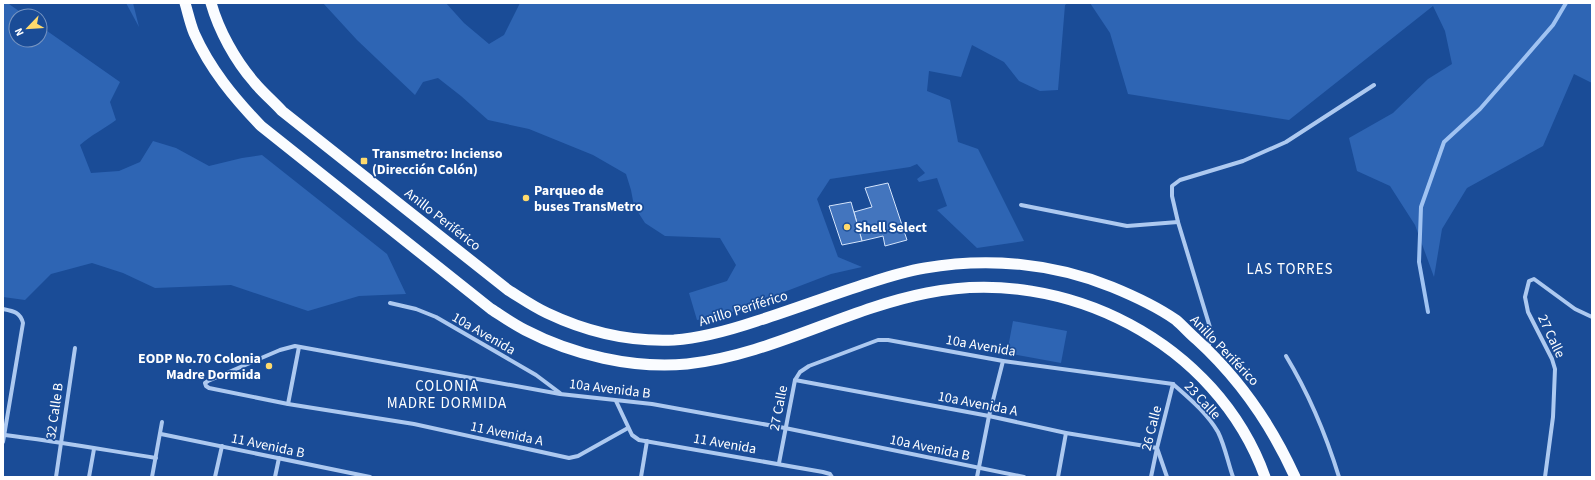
<svg xmlns="http://www.w3.org/2000/svg" width="1595" height="480" font-family="'Source Sans 3',sans-serif">
	<rect width="100%" height="100%" fill="#1a4c97"/>
	<g fill="#2e65b4">
		<path d="M3 3H9V4L26 16H16V40H40V26L120 82 110 102 116 120C104 129 91 135 80 145L91 173 119 171 140 162 153 141 176 148 209 166 242 158 262 155 387 254 406 294 359 296 308 311 231 285 155 288 123 273 92 263 51 274 25 300 3 297Z"/>
		<path d="M126 3H133L139 27Z"/>
		<path d="M323 3H446L464 23 489 44 504 35 520 3H1068L1065 5 1058 90 1040 91 1019 81 1004 62 972 45 961 77 929 71 927 91 950 100 958 142 978 149 1024 241 977 248 937 210 947 206 937 178 919 182 917 179 925 173 917 164 910 167 830 179 817 199 838 257 862 267 831 274 727 314 697 320 689 293 727 281 736 265 720 238 665 236 645 223 634 206 631 190 626 174 593 155 529 129 488 120 461 96 438 78 423 82 415 95 357 40Z"/>
		<path d="M1090 3H1592V83L1574 74 1543 146 1467 188 1442 229 1434 277 1415 225 1390 186 1357 171 1349 138 1393 113 1428 79 1452 64 1445 31 1433 6 1289 120 1128 94 1110 33Z"/>
		<path d="M1013 321 1067 331 1061 363 1007 353Z"/>
	</g>
	<g fill="none" stroke-linecap="round" stroke-linejoin="round">
		<path stroke="#a0c3f2" stroke-width="4" d="M1428 312 1419 262 1421 207 1444 142 1480 109 1521 62 1553 25 1566 3"/>
	</g>
	<g fill="#4375be" stroke="#d4e4fb">
		<path d="M888 183 907 240 885 246 883 236 862 241 854 212 872 207 865 188Z"/>
		<path d="M851 202 862 241 842 245 829 206Z"/>
	</g>
	<g fill="none" stroke-linecap="round" stroke-linejoin="round">
		<g stroke="#adc9f0" stroke-width="4">
			<path d="M1021 205 1127 226 1178 222"/>
			<path d="M390 303 416 309 436 317 536 375 560 393"/>
			<path d="M3 309C13 311 20 312 23 323L3 442"/>
			<path d="M1208 348 1212 334 1178 222 1172 196V186L1180 180 1243 161 1286 142 1374 85"/>
			<path d="M1286 356C1309 394 1326 435 1339 477"/>
			<path d="M795 380 989 416 1066 433 1157 448 1167 477"/>
			<path d="M1173 384C1190 399 1207 413 1218 432 1225 446 1228 463 1233 477"/>
			<path d="M616 401 632 435 639 440 823 472 830 474 832 477"/>
			<path d="M288 404 299 347"/>
			<path d="M628 428 578 456 569 458 414 424 288 404 209 388 206 386 205 383 208 381 280 350 295 346 560 394 652 404 785 428 1024 477"/>
			<path d="M161 434 370 477"/>
			<path d="M5 435C55 441 105 450 156 458"/>
			<path d="M779 463 795 380 800 372 809 366 878 340H888L1003 361 1173 384"/>
			<path d="M56 477 75 348"/>
			<path d="M89 477 94 449"/>
			<path d="M152 477 162 422"/>
			<path d="M215 477 222 446"/>
			<path d="M275 477 279 458"/>
			<path d="M641 477 647 441"/>
			<path d="M977 477 989 416 1003 361"/>
			<path d="M1058 477 1066 433"/>
			<path d="M1151 477 1157 448 1173 384"/>
			<path d="M1545 477 1553 417 1555 369 1552 359 1528 312 1525 297 1529 281 1534 279 1575 309 1592 317"/>
		</g>
		<g stroke="#fafcff" stroke-width="11">
			<path d="M185 3C188 13 190 23 194 33 210 69 234 98 261 126L491 309C502 316 513 324 525 330 573 355 633 369 687 364 771 355 845 309 927 293 1065 265 1217 343 1265 477"/>
			<path d="M211 3C219 31 235 60 254 82 262 92 273 101 282 111L508 290C521 298 534 307 547 313 587 332 630 342 674 340 703 338 730 330 757 321 795 309 831 295 869 283 887 277 907 271 925 268 988 257 1053 263 1112 287 1134 296 1156 306 1176 320 1183 326 1189 333 1196 339 1239 378 1271 424 1295 477"/>
		</g>
	</g>
	<g fill="#ffda6c" stroke="#1a4c97" stroke-width="1.5">
		<rect x="360" y="157" width="8" height="8" rx="2"/>
		<circle cx="526" cy="198" r="4"/>
		<circle cx="847" cy="227" r="4"/>
		<circle cx="269" cy="366" r="4"/>
	</g>
	<g text-anchor="middle" stroke-width="3.5" stroke-linejoin="round" paint-order="stroke">
		<g font-size="14" font-weight="bold" fill="#fff" stroke="#1a4c97" text-anchor="start">
			<text x="372" y="158">Transmetro: Incienso<tspan x="372" dy="16">(Dirección Colón)</tspan></text>
			<text x="534" y="195">Parqueo de<tspan x="534" dy="16">buses TransMetro</tspan></text>
			<text x="855" y="232">Shell Select</text>
			<text x="261" y="363" text-anchor="end">EODP No.70 Colonia<tspan x="261" dy="16">Madre Dormida</tspan></text>
		</g>
		<g font-size="14" fill="#fff" stroke="#1a4c97">
			<text transform="translate(443 219) rotate(38)" y="5">Anillo Periférico</text>
			<text transform="translate(743 308) rotate(-17)" y="5">Anillo Periférico</text>
			<text transform="translate(484 333) rotate(30)" y="5">10a Avenida</text>
			<text transform="translate(1552 336) rotate(65)" y="5">27 Calle</text>
			<text transform="translate(981 345) rotate(10)" y="5">10a Avenida</text>
			<text transform="translate(1225 350) rotate(46)" y="5">Anillo Periférico</text>
			<text transform="translate(610 388) rotate(7)" y="5">10a Avenida B</text>
			<text transform="translate(1203 400) rotate(47)" y="5">23 Calle</text>
			<text transform="translate(978 403) rotate(11)" y="5">10a Avenida A</text>
			<text transform="translate(778 408) rotate(-79)" y="5">27 Calle</text>
			<text transform="translate(54 411) rotate(-82)" y="5">32 Calle B</text>
			<text transform="translate(1151 428) rotate(-76)" y="5">26 Calle</text>
			<text transform="translate(507 433) rotate(12)" y="5">11 Avenida A</text>
			<text transform="translate(725 443) rotate(10)" y="5">11 Avenida</text>
			<text transform="translate(268 445) rotate(12)" y="5">11 Avenida B</text>
			<text transform="translate(930 447) rotate(12)" y="5">10a Avenida B</text>
		</g>
		<g font-size="15" letter-spacing="1" fill="#fff" stroke="#1a4c97">
			<text x="1290" y="274">LAS TORRES</text>
			<text x="447" y="391">COLONIA<tspan x="447" dy="17">MADRE DORMIDA</tspan></text>
		</g>
	</g>
	<rect width="1595" height="480" fill="none" stroke="#ffffff" stroke-width="8"/>
	<g transform="translate(28 28) rotate(245)"><circle r="19" fill="#1a4c97" stroke="#7694c1"/>
	<path d="M0-3L7 15L0 10L-7 15Z" fill="#ffda6c"/>
	<text y="-6" font-size="11" font-weight="bold" text-anchor="middle" fill="#ffffff">N</text>
	</g>
</svg>
